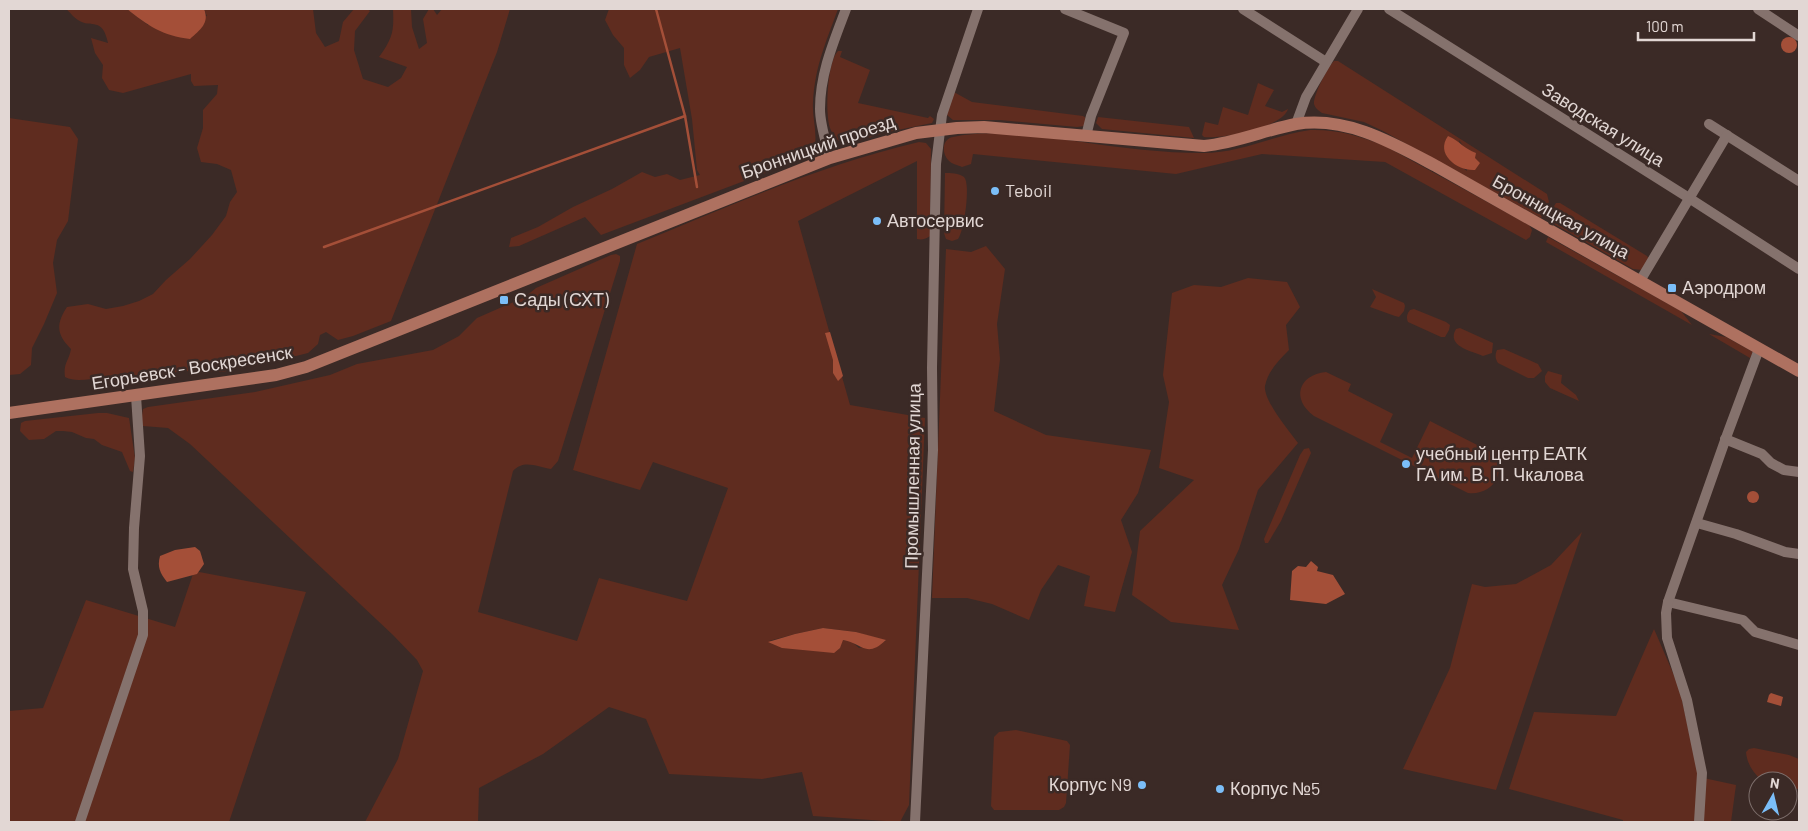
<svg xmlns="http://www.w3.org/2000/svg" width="1808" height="831" font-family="Barlow,sans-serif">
	<rect width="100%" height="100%" fill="#3b2a26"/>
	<g fill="#5f2c1f" fill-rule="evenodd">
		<path d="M66 9H127L148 25 207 16 204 9H313L316 33 325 47 339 41 343 22 354 9H367L370 11 355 31 354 50 363 79 388 87 401 78 407 67 379 57C393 38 394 31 393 9H411L412 27 419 49 427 43 423 19 429 9H433L437 15 442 9H510L497 52 391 321 353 336 338 340 326 332 320 335 318 344 308 353 268 363 236 368 223 372 182 371 117 385 112 382 110 378C95 376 79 384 65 377 63 363 69 361 71 349 56 334 56 324 67 307L88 304 106 309 123 306 139 301 153 294 166 280 190 259 212 235 226 216 230 202 237 192 231 170 217 164 201 162 197 148 203 128V110L217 94 218 85 194 86 191 81V74L123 93 109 90 102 78 103 65 95 53 91 38 108 43C102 16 92 29 78 20 74 18 70 12 66 9Z"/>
		<path d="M609 9H838C826 42 815 66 813 102 812 116 817 131 815 145 814 154 808 157 800 160L601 235 585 217 519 246 509 247 511 238 538 227 573 207 612 189 642 172 655 177 667 174 680 180 700 175 697 170 692 119 680 48 649 57 640 70 630 78 624 65V48L613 35 605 20Z"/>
		<path d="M838 51H842L840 57 870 70 858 103 928 118 930 116 934 119 932 123 888 132 851 143 839 141C834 137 832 133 830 128 825 113 827 62 838 51Z"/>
		<path d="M1334 61H1338L1547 194 1549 202 1541 218 1383 131 1364 122 1322 113C1318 110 1315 108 1314 104 1313 96 1328 66 1334 61ZM1459 140 1466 150 1467 171 1463 168Z"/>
		<path d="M1258 83 1274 90 1265 106 1282 112 1288 109C1282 128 1222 139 1204 137L1202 135 1205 122 1218 125 1223 107 1248 115Z"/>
		<path d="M952 91 972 102 1083 116 1086 118 1084 126 1077 127 1000 120H953L947 115Z"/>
		<path d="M1098 117 1189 127 1194 138 1102 129 1096 123Z"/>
		<path d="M9 118 70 127 78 139 68 221 57 240 53 263 57 293 44 324 32 348 31 365 20 374 9 375Z"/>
		<path d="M1310 130C1336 129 1361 136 1385 146L1529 225 1532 230 1530 237 1526 240 1385 162 1262 154 1176 174 973 154 971 164 962 167C958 165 952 164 949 161 941 153 942 139 953 137 992 128 1043 137 1082 142 1121 148 1163 153 1203 153 1240 153 1274 135 1310 130Z"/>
		<path d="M919 142 926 143 931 149 930 236C926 239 922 240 917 239V161L798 221 850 405 925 418 909 805 900 822 813 816 802 772 762 779 669 774 646 719 609 707 543 754 479 788 478 822H365L398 759 423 671 417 660 393 635 190 444 168 428 143 426 141 422 143 409 148 407 255 392 330 375 357 364 433 350 459 336 477 318 525 297 536 288 611 255 616 254 620 256V261L558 461 551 469C537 467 524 459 513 471L478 612 577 641 599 578 687 601 728 488 653 462 640 490 573 470 637 244C729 206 821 165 919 142ZM823 628 856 632 886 641 859 648 852 642 843 640 769 641 795 634Z"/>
		<path d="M945 173C950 173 959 173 964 177 971 184 964 231 958 239L952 241 946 239 944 233Z"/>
		<path d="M1556 203H1560L1647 256 1649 259 1642 270 1633 269 1554 224 1551 221 1549 214Z"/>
		<path d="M1548 237 1681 311 1692 325 1553 246 1546 242Z"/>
		<path d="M986 246 1005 269 997 324 1000 359 994 411 1046 435 1151 450 1138 493 1121 520 1132 552 1115 612 1084 606 1090 576 1058 565 1041 590 1029 620 992 604 967 598H932L946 249 971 252Z"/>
		<path d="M1248 278 1287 282 1300 307 1286 325 1289 350C1279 360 1268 371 1265 386 1263 400 1289 431 1298 443L1258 490 1239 549 1222 585 1239 630 1171 622 1132 595 1140 531 1194 480 1159 468 1169 402 1163 375 1172 293 1194 285 1221 287Z"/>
		<path d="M1372 289 1404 303 1405 306 1404 311 1399 317 1395 316 1370 307 1376 297Z"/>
		<path d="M1414 309 1446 322 1450 325 1449 330 1445 337H1441L1408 322C1406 317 1407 314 1410 310Z"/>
		<path d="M1460 328 1493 343 1492 353 1483 356C1471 351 1446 346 1456 329Z"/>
		<path d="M1709 334 1726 337 1753 352 1750 358Z"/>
		<path d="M1504 349 1538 364 1542 371 1534 378H1528L1498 363C1495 358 1495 355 1497 350Z"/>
		<path d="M1548 371 1562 375 1561 383 1576 395 1579 401 1550 388 1545 382V376Z"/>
		<path d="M1326 372 1351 384 1348 391 1393 414 1380 442 1412 458 1430 421 1489 451C1510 469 1494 496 1468 493L1314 416C1291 399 1298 375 1326 372Z"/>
		<path d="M98 413H107L129 418 135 458 133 472 130 471 122 452 102 445 94 439 86 438 72 432 63 431H56L44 439 29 440 20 431 21 423 25 421Z"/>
		<path d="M1309 448 1311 453 1281 521 1268 543H1265L1264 539 1300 455 1304 449Z"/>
		<path d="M1582 532 1496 790 1403 769 1450 668 1472 584 1485 587 1516 584 1551 565Z"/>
		<path d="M194 571 306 592 229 822H9V711L43 708 86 600 175 627Z"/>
		<path d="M1654 629 1679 687 1699 777 1736 785 1731 822H1623V820L1509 789 1534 712 1616 716Z"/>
		<path d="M1016 730 1067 741 1070 745 1066 803 1064 807 1059 810H994L991 806 994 737 999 732Z"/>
		<path d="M1754 748 1789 755 1799 759V789L1788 788V781L1761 780C1753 772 1747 764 1746 752L1749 749Z"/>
	</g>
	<g fill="#a44f38">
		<path d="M127 9H204C210 23 200 30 190 39 163 36 147 25 127 9Z"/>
		<circle cx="1789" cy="45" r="8"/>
		<path d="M1448 136C1460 141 1464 149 1476 153L1475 158 1480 163 1475 170C1457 171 1435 154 1448 136Z"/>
		<path d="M830 332 843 376 838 381 833 373V360L825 333Z"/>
		<circle cx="1753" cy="497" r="6"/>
		<path d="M195 547 200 551 204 564 197 574 167 582C160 573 157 567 160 556L175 550Z"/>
		<path d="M1311 561 1318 567 1317 571 1333 575 1345 594 1326 604 1290 600 1292 571 1298 566 1306 567Z"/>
		<path d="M823 628 856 632 886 640C866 659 862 643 843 640L840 648 834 653 782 648 768 642 795 634Z"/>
		<path d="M1771 693 1783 697 1781 706 1767 702 1769 695Z"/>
	</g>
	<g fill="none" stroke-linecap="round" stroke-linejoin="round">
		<g stroke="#a44f38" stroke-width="2.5">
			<path d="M656 9 685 116 697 187"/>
			<path d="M324 247 685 116"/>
		</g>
		<g stroke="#85726d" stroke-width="10">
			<path d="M1065 9 1124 33 1091 116 1086 136"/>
			<path d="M1243 9 1326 62"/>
			<path d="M1389 9 1689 198 1799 269"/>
			<path d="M1758 9 1799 36"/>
			<path d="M1296 124 1306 97 1358 9"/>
			<path d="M1709 124 1799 181"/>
			<path d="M830 158C826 142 820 125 820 109 820 73 834 41 846 9"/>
			<path d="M1640 281 1727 135"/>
			<path d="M1725 439 1762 454 1771 463 1784 470 1799 472"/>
			<path d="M1697 523 1736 534 1785 552 1799 554"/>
			<path d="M1668 602 1743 620 1755 632 1799 645"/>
			<path d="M80 822 143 635V611L133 569 134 528 140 456 136 396"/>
			<path d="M915 822 933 450 932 368 936 164 942 115 978 9"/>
			<path d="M1699 822 1702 773 1687 700 1667 638 1666 613 1668 602 1727 435 1759 349"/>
		</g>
		<path stroke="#ae7160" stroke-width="12" d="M9 413 276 375 306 367 830 158 916 133 957 128 984 127 1204 146C1236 143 1265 130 1296 124 1347 116 1393 143 1436 166L1799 371"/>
	</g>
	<g fill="#7bbef8" stroke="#3b2a26" stroke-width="2">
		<circle cx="995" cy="191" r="5"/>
		<circle cx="877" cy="221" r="5"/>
		<rect x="1667" y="283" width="10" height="10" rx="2.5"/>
		<rect x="499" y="295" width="10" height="10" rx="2.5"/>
		<circle cx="1406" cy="464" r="5"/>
		<circle cx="1142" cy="785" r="5"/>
		<circle cx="1220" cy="789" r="5"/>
	</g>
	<g text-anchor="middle" stroke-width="5" stroke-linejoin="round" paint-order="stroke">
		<g font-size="18" fill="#e2d7d4" stroke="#3b2a26">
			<text transform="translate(1603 125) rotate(32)" y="6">Заводская улица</text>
			<text transform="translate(818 147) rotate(-19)" y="6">Бронницкий проезд</text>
			<text transform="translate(1561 217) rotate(29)" y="6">Бронницкая улица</text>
			<text transform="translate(192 368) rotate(-9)" y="6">Егорьевск - Воскресенск</text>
			<text transform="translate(913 476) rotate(-89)" y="6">Промышленная улица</text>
		</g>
		<g font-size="18" fill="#e2d7d4" stroke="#3b2a26" text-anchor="start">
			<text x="1005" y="197">Teboil</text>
			<text x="887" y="227">Автосервис</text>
			<text x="1682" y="294">Аэродром</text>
			<text x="514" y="306">Сады (СХТ)</text>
			<text x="1416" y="460">учебный центр ЕАТК<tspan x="1416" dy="21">ГА им. В. П. Чкалова</tspan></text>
			<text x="1132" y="791" text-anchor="end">Корпус N9</text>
			<text x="1230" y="795">Корпус №5</text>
		</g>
	</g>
	<rect width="1808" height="831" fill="none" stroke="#e2d7d4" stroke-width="20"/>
	<g transform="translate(1773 796) rotate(8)"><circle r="24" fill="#3b2a26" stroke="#7e6f6c"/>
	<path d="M0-4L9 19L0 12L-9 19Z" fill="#7bbef8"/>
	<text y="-8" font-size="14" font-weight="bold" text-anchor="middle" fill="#e2d7d4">N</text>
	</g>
	<path d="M1638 32v8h116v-8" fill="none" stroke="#e2d7d4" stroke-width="2.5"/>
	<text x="1646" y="32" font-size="15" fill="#e2d7d4" stroke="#3b2a26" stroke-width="4" paint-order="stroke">100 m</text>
</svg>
